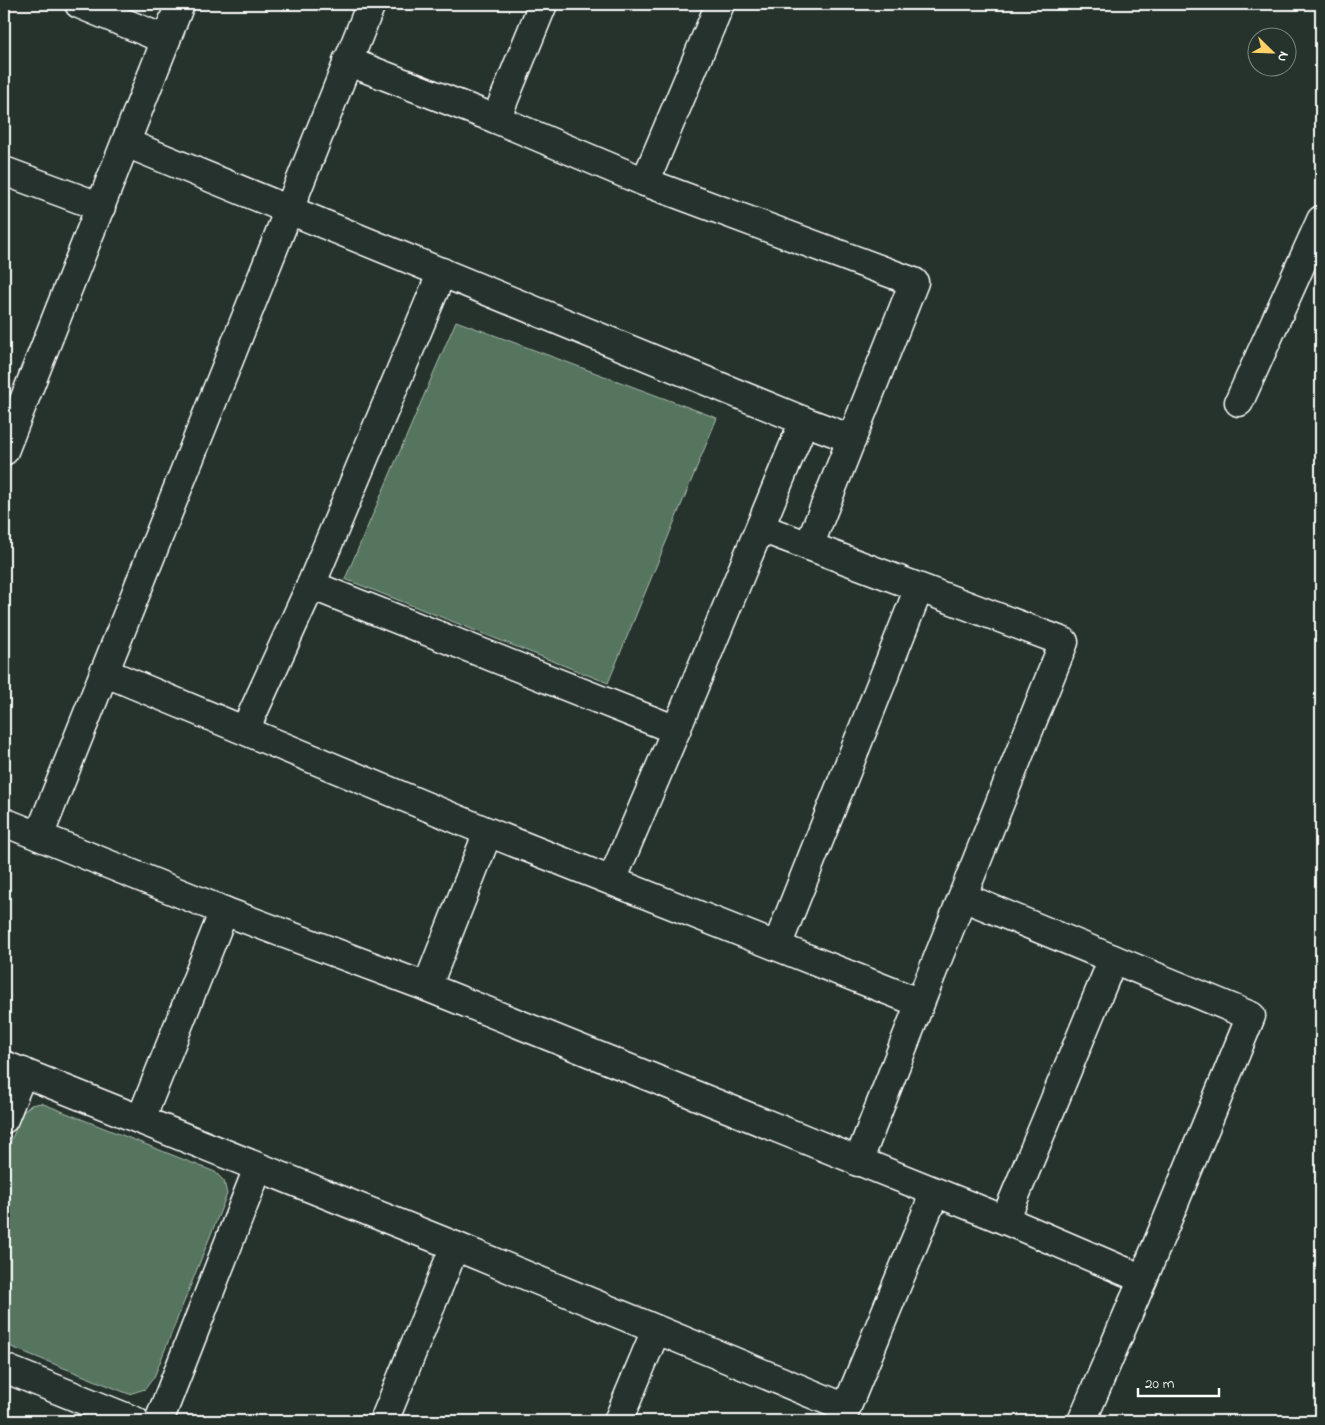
<svg xmlns="http://www.w3.org/2000/svg" width="1325" height="1425" font-family="'Indie Flower',sans-serif">
	<rect width="100%" height="100%" fill="#26332d"/>
	<filter id="ink" filterUnits="userSpaceOnUse"><feTurbulence type="fractalNoise" baseFrequency=".02" numOctaves="2"/><feDisplacementMap in="SourceGraphic" scale="10" xChannelSelector="R" yChannelSelector="G"/><feConvolveMatrix kernelMatrix="1 2 1 2 8 2 1 2 1" color-interpolation-filters="sRGB"/></filter>
	<g filter="url(#ink)">
		<g fill="#54755f" stroke="#aabaaf">
			<path d="M456 321 717 418 608 683 345 579Z"/>
			<path d="M41 1103 215 1172 224 1181 227 1194 154 1377 145 1389 129 1394 4 1344V1157L23 1112 31 1105Z"/>
		</g>
		<g fill="none" stroke-linecap="round" stroke-linejoin="round">
			<defs>
				<g id="minor">
					<path d="M79 4 166 40"/>
					<path d="M347 61 496 119 645 182 914 282 809 546"/>
					<path d="M496 119 543 4"/>
					<path d="M126 143 804 421 852 439"/>
					<path d="M4 171 101 207"/>
					<path d="M645 182 720 4"/>
					<path d="M1239 402 1321 220"/>
					<path d="M4 451 180 4"/>
					<path d="M761 528 1064 642 920 1003 858 1162"/>
					<path d="M311 585 676 730"/>
					<path d="M104 672 488 832 920 1003"/>
					<path d="M245 730 311 585 442 272"/>
					<path d="M4 822 224 911 427 987 1005 1220 1143 1279"/>
					<path d="M39 836 371 4"/>
					<path d="M612 880 676 730 804 421"/>
					<path d="M963 897 1251 1016 1143 1279 1082 1421"/>
					<path d="M777 946 919 588"/>
					<path d="M427 987 488 832"/>
					<path d="M4 1065 455 1246 846 1408"/>
					<path d="M4 1119 23 1072"/>
					<path d="M141 1119 224 911"/>
					<path d="M1005 1220 1113 959"/>
					<path d="M4 1368 135 1421"/>
					<path d="M159 1421 258 1168"/>
					<path d="M384 1421 455 1246"/>
					<path d="M618 1421 656 1330"/>
					<path d="M841 1421 935 1192"/>
				</g>
			</defs>
			<use href="#minor" stroke="#fff" stroke-width="31"/>
			<use href="#minor" stroke="#26332d" stroke-width="28"/>
		</g>
	</g>
	<rect width="1325" height="1425" fill="none" stroke="#26332d" stroke-width="20"/>
	<rect x="10" y="10" width="1305" height="1405" fill="none" stroke="#fff" stroke-width="2" filter="url(#ink)"/>
	<g transform="translate(1272 52) rotate(113)"><circle r="24" fill="#26332d" stroke="#7d8581"/>
	<path d="M0-4L9 19L0 12L-9 19Z" fill="#ffd166"/>
	<text y="-8" font-size="14" font-weight="bold" text-anchor="middle" fill="#ffffff">N</text>
	</g>
	<path d="M1138 1388v8h81v-8" fill="none" stroke="#ffffff" stroke-width="2.5"/>
	<text x="1145" y="1388" font-size="15" fill="#ffffff" stroke="#26332d" stroke-width="4" paint-order="stroke">20 m</text>
</svg>
